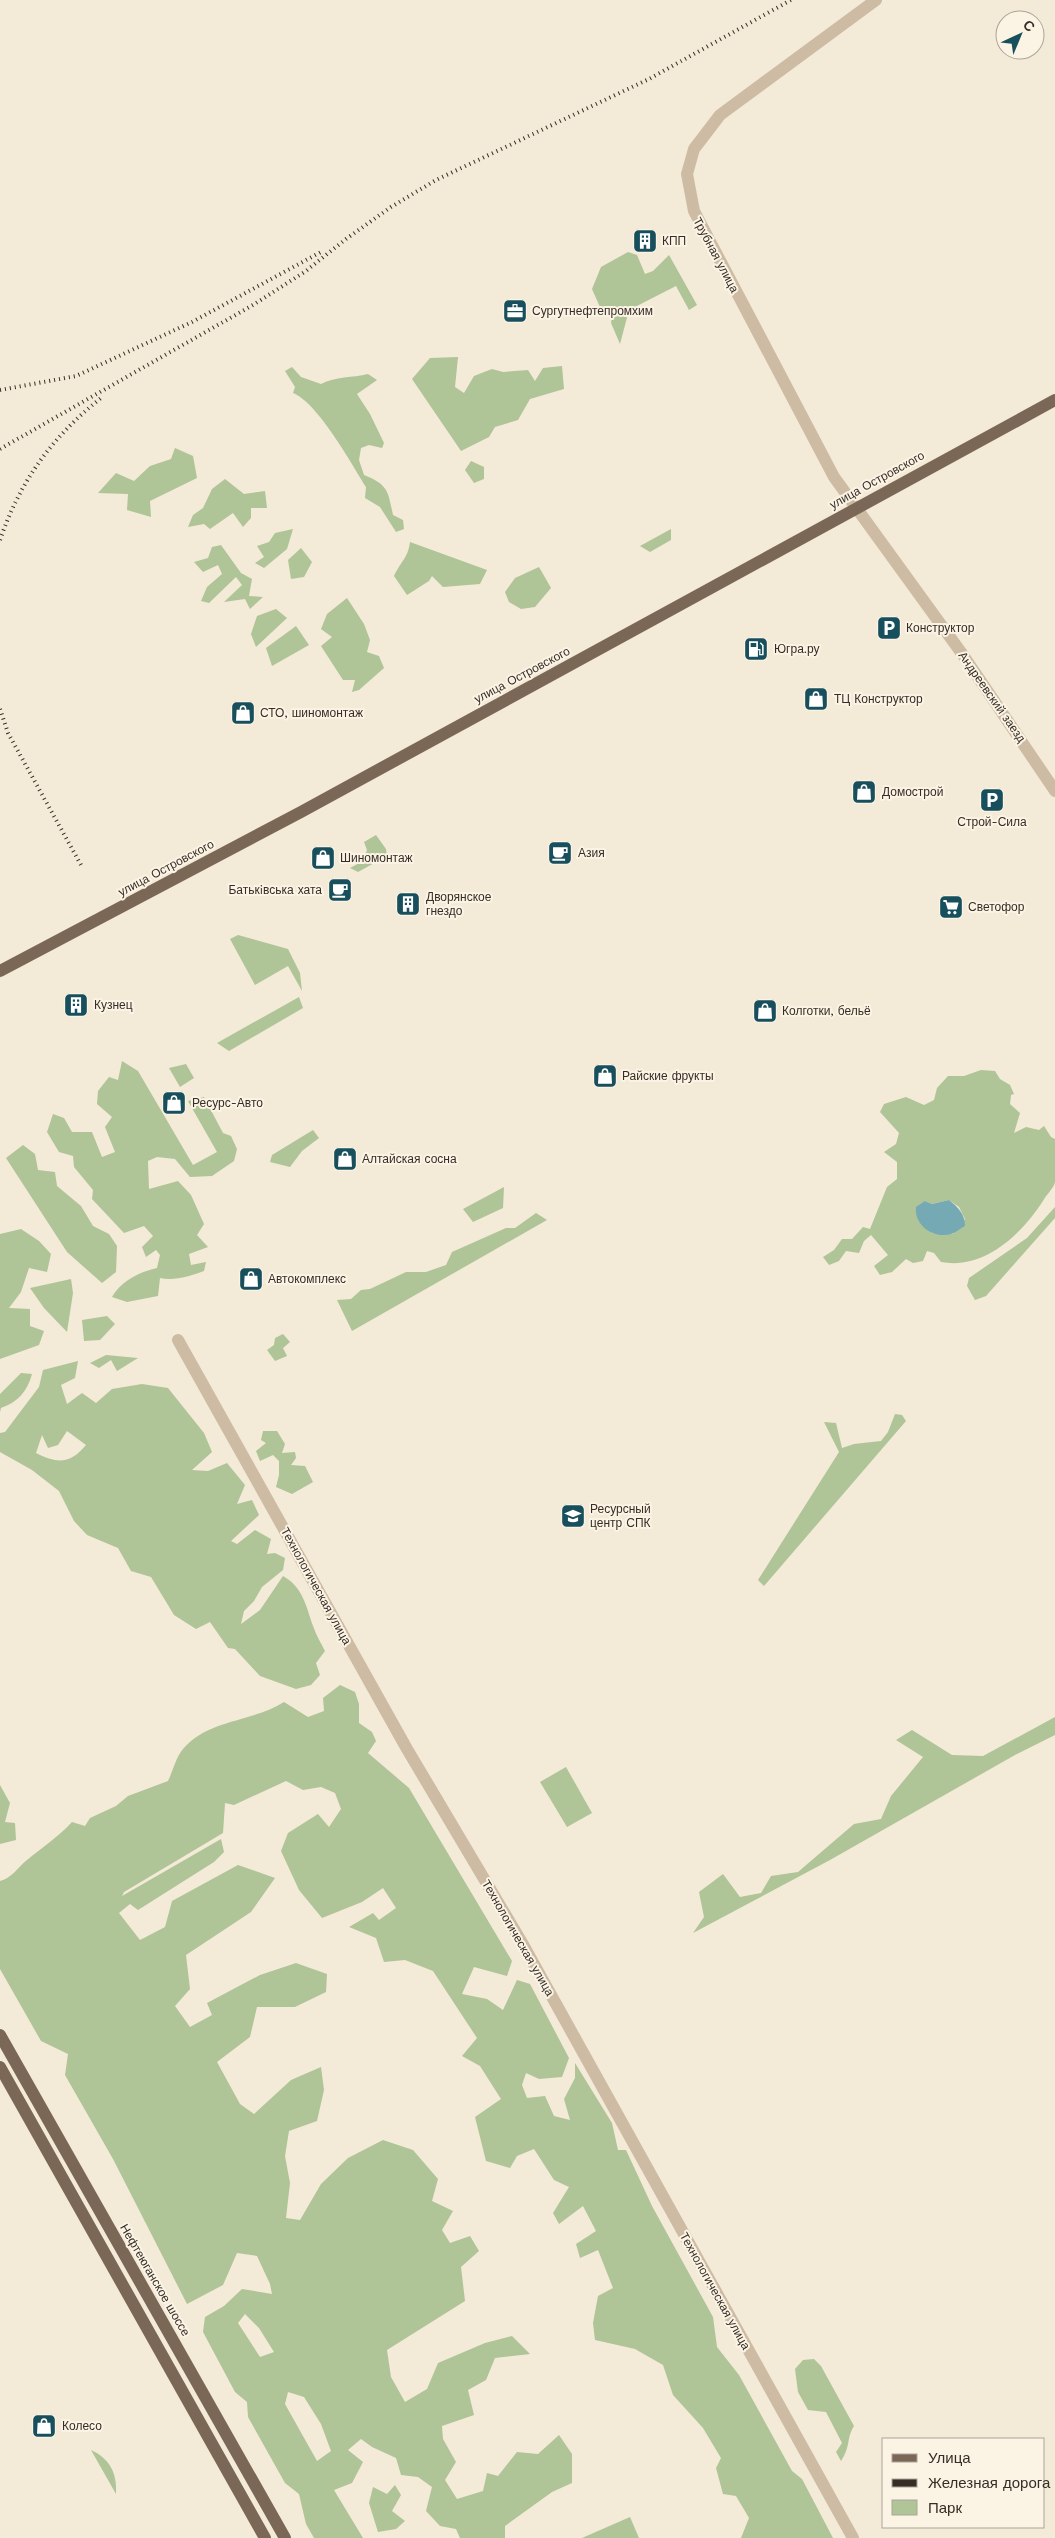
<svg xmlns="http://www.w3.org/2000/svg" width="1055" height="2538" font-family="'Work Sans',sans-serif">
	<rect width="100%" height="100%" fill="#f4ead8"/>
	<g fill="#afc497" fill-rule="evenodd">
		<path d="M628 252 637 255 645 274 653 271 669 255 697 305 689 310 676 286 629 310 620 344 611 323 613 309 603 314 592 289 601 267Z"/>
		<path d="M458 357 455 387 464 393 474 376 492 369 503 372 528 370 535 381 543 368 562 366 564 389 530 399 518 420 495 427 489 437 461 451 412 379 430 358Z"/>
		<path d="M292 367 301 377 321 384C336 376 352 378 368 374L377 380 357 394 370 414 384 443 382 448 369 445 361 448 359 460 364 475C389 485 388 492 393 515L403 520 404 529 396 532 380 507 365 498 366 487C351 463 318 403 293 393L295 387 285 371Z"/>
		<path d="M175 448 193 456 197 478 150 501 151 517 127 510 128 494 98 493 116 473 134 481 150 466 171 459Z"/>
		<path d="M471 461 484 467V479L474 483 465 470Z"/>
		<path d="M225 479 244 494 265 491 267 508H251V518L243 527 233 513 210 529 204 524 188 527 193 515 203 508 212 489Z"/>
		<path d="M293 529 287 549 264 568 255 563 264 557 257 546 269 542 275 533Z"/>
		<path d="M671 529V540L650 552 640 546Z"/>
		<path d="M410 542 487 570 480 584 443 587 432 576 429 581 407 595 394 576C401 561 408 558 410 542Z"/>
		<path d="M221 545 241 573 252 579 249 596 263 597 250 609 245 599 224 602 242 585 236 577 209 603 201 601 207 587 222 574 218 565 203 572 194 562 208 558 212 547Z"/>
		<path d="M301 548 312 562 304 577 291 579 288 560Z"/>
		<path d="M539 567 551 588 535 607 521 609 509 602 505 592 515 578Z"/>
		<path d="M347 598 364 624 370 640 367 652 379 656 384 668 359 690 352 692 355 680H343L321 646 332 637 321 629 327 614Z"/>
		<path d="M276 609 287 618 256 647 251 634 257 616Z"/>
		<path d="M296 626 309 645 272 666 266 648Z"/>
		<path d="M376 835 386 849 387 856 358 872 350 868 363 861 367 850 364 842Z"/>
		<path d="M238 935 288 949 300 973 302 991 288 966 255 985 230 939Z"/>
		<path d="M299 997 303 1008 229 1051 217 1043Z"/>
		<path d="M122 1061 138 1071 193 1165 217 1152 188 1101 204 1097 223 1133 231 1136 237 1149 234 1161 212 1176 190 1177 175 1159 157 1157 148 1161 149 1189 178 1181 191 1195 204 1224 197 1235 208 1247 189 1254 191 1265 206 1262 204 1271C190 1276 175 1281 160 1278L158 1296 127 1302 112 1297C122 1280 140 1272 157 1268L160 1255 156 1250 146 1257 142 1247 153 1236 144 1226 124 1233 92 1199 93 1190 74 1167 73 1156 59 1152 47 1132 53 1114 64 1118 72 1132H92L102 1157 115 1152 105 1127 112 1117 97 1104 98 1091 109 1077 118 1080Z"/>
		<path d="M186 1064 194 1078 180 1087 169 1068Z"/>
		<path d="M981 1070 995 1071 1000 1079 1010 1085 1014 1094 1011 1095 1010 1104 1020 1113 1014 1133 1026 1127 1039 1130 1044 1126 1051 1137 1055 1139C1055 1152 1055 1169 1055 1182 1054 1188 1046 1195 1043 1201 1021 1235 984 1270 941 1262L934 1253 927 1251 923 1261 913 1263 906 1259 892 1272 880 1275 874 1266 888 1255 871 1235 864 1241 859 1253 846 1251 839 1261 829 1265 823 1257 834 1250 842 1239H852L863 1227 870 1229 887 1187 897 1179V1162L884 1152 896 1144 899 1133 880 1112 884 1104 906 1097 924 1105 934 1100 937 1088 948 1076H964ZM949 1200 959 1207 965 1219 953 1234 932 1233 925 1201 932 1204Z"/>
		<path d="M313 1130 319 1138 302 1151 290 1167 270 1162 272 1155Z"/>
		<path d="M23 1145 35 1154 38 1170 55 1172 57 1186 81 1206 93 1226 109 1234 117 1246 116 1272 102 1283 67 1252 6 1158Z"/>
		<path d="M504 1187 503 1208 473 1222 463 1209Z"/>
		<path d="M1055 1207V1218L986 1296 975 1300 967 1286 969 1278 1027 1238Z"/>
		<path d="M536 1213 547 1220 352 1331 337 1300 351 1299 361 1290 370 1289 406 1272H426L446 1265 452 1252 506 1228H515Z"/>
		<path d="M21 1229 39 1241 51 1254 47 1272 29 1268 21 1292 9 1308 30 1309V1326L44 1331 39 1345 0 1359V1234Z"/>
		<path d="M71 1279 73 1293 67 1332 44 1308 30 1288Z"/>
		<path d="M107 1316 115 1324 100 1340 84 1341 82 1320Z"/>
		<path d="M283 1334 290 1342 283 1348 287 1356 275 1361 267 1350 274 1345 275 1338Z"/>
		<path d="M106 1355 138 1358 117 1371 111 1360 99 1368 90 1363Z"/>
		<path d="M78 1361 75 1378 61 1385 67 1404 82 1393 96 1403 112 1389 142 1384 168 1388 204 1433 212 1452 192 1470 208 1471 227 1463 245 1485 237 1504 252 1500 259 1515 231 1541 237 1544 255 1530 271 1539 267 1554 275 1553 285 1558 283 1570 262 1587 254 1601 244 1611 241 1624 260 1610 283 1576C303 1587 306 1606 313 1626 316 1635 321 1643 325 1651L316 1663 320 1675 311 1685 296 1689 260 1676 235 1649 228 1648 210 1622 196 1629 174 1615 151 1577 131 1571 118 1548 87 1535 74 1521 59 1491 32 1470 0 1452V1433L5 1432 39 1387 43 1370ZM67 1431 86 1445C70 1464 58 1464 36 1453L42 1435 48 1448 58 1445Z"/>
		<path d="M21 1373 32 1374C27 1392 18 1402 1 1408L0 1412V1394Z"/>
		<path d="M895 1414 902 1415 906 1421 764 1586 758 1580 839 1452 824 1422 836 1423 842 1448 854 1444 881 1441 888 1432Z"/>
		<path d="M263 1431H277L285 1444 282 1453 295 1452 296 1458 291 1465 305 1466 313 1482 292 1494 276 1487 279 1475V1461L273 1455 260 1461 256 1451 266 1443 261 1440Z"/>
		<path d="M340 1685 355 1692 359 1704V1723L372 1732 376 1741 368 1753 409 1788 512 1961 507 1976 474 1967 462 1994 487 1999 503 2010 517 1980 530 1984 569 2058 562 2077 539 2079 526 2073 522 2085 527 2098 545 2096 554 2116 570 2120 564 2099 575 2078V2063L612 2123 618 2150H626L652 2206 713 2317 717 2347 739 2375 792 2471 802 2479 833 2538H741L749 2518 736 2496 723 2494 716 2468 721 2458 703 2428 673 2395 663 2365 635 2349 595 2340 593 2323 598 2296 613 2288 598 2250 580 2258 576 2244 596 2231 583 2206 559 2224 553 2213 569 2187 554 2180 534 2149 517 2156 510 2168 486 2161 475 2117 501 2099 480 2066 462 2056 477 2038 433 1971 405 1960 384 1962 376 1938 349 1927 373 1913 379 1920 396 1908 383 1888 362 1902 322 1918 299 1890 281 1851 288 1833 318 1814 329 1827 341 1809 335 1793 321 1787 303 1790 286 1781 234 1805 225 1803 223 1833 124 1892 122 1896 221 1839 224 1852 214 1862 138 1910 130 1904 119 1913 140 1940 165 1927 172 1901 238 1865 275 1878 251 1912 186 1955 190 1989 175 2006 190 2027 212 2015 207 2003 260 1975 296 1963 327 1974 326 1992 295 2007H257L250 2037 217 2062 240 2104 254 2114 291 2080 321 2067 324 2090 317 2121 289 2131 285 2156 290 2183 286 2218 300 2220 321 2184 348 2158 383 2140 413 2150 438 2179 432 2201 453 2211 442 2230 450 2243 470 2236 479 2251 461 2267 465 2301 387 2350 391 2377 405 2402 427 2389 438 2363 485 2343 512 2336 530 2354 495 2358 486 2380 468 2390 474 2415 442 2426 443 2439 456 2462 445 2480 457 2499 483 2491 487 2473 498 2476 517 2452 538 2454 559 2435 572 2454V2483L552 2492 505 2526V2538H460L456 2529 440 2526 426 2511 432 2487 418 2477 401 2475 396 2458 372 2447 361 2439 348 2450 363 2462 352 2483 334 2490 363 2538H314L306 2524 299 2494 285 2483 248 2417 247 2402 235 2392 203 2332 205 2317 224 2306 242 2289 272 2294 270 2284 257 2256 237 2253 223 2285 187 2304 113 2159 65 2075 68 2054 41 2041 0 1969V1881C11 1879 18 1867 27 1860 44 1846 57 1838 72 1822L85 1826 90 1818 116 1806 128 1796 168 1781C173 1771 176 1757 183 1749 208 1719 253 1722 284 1702L308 1717 324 1711 323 1698ZM245 2314 259 2328 274 2352 260 2357 238 2323ZM288 2392 304 2397 321 2424 331 2451 317 2461 285 2404Z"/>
		<path d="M1055 1717V1735L1015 1755 830 1860 693 1933 704 1917 699 1892 723 1874 740 1897 761 1893 771 1876 798 1872 854 1824 881 1819 891 1796 923 1757 896 1740 912 1730 952 1755 983 1756Z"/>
		<path d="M566 1767 592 1813 567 1827 540 1782Z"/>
		<path d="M0 1785 10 1803 5 1822 15 1823 16 1840 0 1844Z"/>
		<path d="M814 2359 821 2366 854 2426C846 2439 851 2446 841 2461L836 2452 842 2443 826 2412 808 2410 798 2392 795 2369 803 2360Z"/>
		<path d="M91 2450C110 2459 117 2473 116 2494Z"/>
		<path d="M395 2485 401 2495 392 2511 405 2521 396 2529 378 2532 369 2503 373 2487 387 2494Z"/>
		<path d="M630 2517 639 2538H582Z"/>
	</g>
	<path fill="#75a9b3" d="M949 1200C958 1207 965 1214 965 1226 960 1228 956 1233 951 1234 933 1239 914 1225 916 1207L925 1201 932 1204Z"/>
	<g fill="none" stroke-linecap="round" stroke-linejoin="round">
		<g stroke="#cdbba3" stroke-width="12">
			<path d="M876 0 720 115 694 149 687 174 694 211 834 477 963 655 1055 791"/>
			<path d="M178 1340 407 1749 521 1941 853 2538"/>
		</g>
		<g stroke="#7b6755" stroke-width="12">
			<path d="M0 971 301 812 1055 400"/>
			<path d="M0 2035 285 2538"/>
			<path d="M0 2067 265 2538"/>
		</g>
		<g stroke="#372d26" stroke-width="4" stroke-dasharray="1 4" stroke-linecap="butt">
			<path d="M0 390 76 376 192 322 321 252"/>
			<path d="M0 449 253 305 306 271 346 239 391 207 436 180 649 79 791 0"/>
			<path d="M0 540C20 481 52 437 101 398"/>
			<path d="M0 709 8 733 81 865"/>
		</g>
	</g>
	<defs>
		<symbol id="building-square" viewBox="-11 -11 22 22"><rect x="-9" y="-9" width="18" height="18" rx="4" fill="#184f5c" stroke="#fbf4e5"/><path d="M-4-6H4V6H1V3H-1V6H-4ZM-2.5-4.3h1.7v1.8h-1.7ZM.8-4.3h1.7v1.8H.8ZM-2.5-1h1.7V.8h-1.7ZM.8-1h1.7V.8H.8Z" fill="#fff"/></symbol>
		<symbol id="office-square" viewBox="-11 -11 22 22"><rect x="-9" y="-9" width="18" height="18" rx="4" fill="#184f5c" stroke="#fbf4e5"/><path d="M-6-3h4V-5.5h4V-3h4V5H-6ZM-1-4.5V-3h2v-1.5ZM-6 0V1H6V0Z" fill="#fff"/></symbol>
		<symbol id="parking-square" viewBox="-11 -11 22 22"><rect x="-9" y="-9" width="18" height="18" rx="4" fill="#184f5c" stroke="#fbf4e5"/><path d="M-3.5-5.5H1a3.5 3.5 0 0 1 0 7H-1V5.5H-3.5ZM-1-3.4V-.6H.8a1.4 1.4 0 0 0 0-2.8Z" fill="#fff"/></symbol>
		<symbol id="fuel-square" viewBox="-11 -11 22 22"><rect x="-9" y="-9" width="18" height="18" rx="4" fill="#184f5c" stroke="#fbf4e5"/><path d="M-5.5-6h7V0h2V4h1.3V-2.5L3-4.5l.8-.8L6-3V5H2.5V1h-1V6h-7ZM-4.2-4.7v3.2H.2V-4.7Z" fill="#fff"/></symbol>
		<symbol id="shop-square" viewBox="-11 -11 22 22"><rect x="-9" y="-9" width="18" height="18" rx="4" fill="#184f5c" stroke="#fbf4e5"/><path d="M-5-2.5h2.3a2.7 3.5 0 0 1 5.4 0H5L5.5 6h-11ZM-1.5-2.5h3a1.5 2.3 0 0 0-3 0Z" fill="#fff"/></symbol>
		<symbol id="cafe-square" viewBox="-11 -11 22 22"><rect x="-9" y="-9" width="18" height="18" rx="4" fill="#184f5c" stroke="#fbf4e5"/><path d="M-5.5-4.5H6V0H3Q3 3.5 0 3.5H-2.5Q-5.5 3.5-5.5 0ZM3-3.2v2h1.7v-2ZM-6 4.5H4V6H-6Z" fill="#fff"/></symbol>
		<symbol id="supermarket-square" viewBox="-11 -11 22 22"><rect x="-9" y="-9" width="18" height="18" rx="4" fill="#184f5c" stroke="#fbf4e5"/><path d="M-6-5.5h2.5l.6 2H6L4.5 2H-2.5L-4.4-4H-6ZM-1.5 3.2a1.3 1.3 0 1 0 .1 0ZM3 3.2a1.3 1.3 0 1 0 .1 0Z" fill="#fff"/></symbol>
		<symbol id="university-square" viewBox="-11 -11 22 22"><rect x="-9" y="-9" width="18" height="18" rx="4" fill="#184f5c" stroke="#fbf4e5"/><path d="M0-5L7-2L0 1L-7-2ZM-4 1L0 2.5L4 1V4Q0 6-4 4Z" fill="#fff"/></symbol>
	</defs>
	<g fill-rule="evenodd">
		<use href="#building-square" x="631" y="227" width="28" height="28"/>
		<use href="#office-square" x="501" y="297" width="28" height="28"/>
		<use href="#parking-square" x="875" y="614" width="28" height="28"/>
		<use href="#fuel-square" x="742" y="635" width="28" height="28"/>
		<use href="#shop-square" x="802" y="685" width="28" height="28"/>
		<use href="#shop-square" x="229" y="699" width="28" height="28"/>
		<use href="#shop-square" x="850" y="778" width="28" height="28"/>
		<use href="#parking-square" x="978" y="786" width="28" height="28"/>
		<use href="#cafe-square" x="546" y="839" width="28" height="28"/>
		<use href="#shop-square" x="309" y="844" width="28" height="28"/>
		<use href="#cafe-square" x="326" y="876" width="28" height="28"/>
		<use href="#building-square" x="394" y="890" width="28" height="28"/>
		<use href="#supermarket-square" x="937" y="893" width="28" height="28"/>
		<use href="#building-square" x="62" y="991" width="28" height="28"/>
		<use href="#shop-square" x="751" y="997" width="28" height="28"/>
		<use href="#shop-square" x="591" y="1062" width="28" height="28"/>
		<use href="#shop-square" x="160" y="1089" width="28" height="28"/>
		<use href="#shop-square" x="331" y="1145" width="28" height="28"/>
		<use href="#shop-square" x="237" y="1265" width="28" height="28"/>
		<use href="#university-square" x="559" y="1502" width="28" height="28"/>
		<use href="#shop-square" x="30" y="2412" width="28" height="28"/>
	</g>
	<g text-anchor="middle" stroke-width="4" stroke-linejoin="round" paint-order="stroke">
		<g font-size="12" fill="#372d26" stroke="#fbf4e5" text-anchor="start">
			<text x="662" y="245">КПП</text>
			<text x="532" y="315">Сургутнефтепромхим</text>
			<text x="906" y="632">Конструктор</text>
			<text x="774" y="653">Югра.ру</text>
			<text x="834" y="703">ТЦ Конструктор</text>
			<text x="260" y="717">СТО, шиномонтаж</text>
			<text x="882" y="796">Домострой</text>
			<text x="992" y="826" text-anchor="middle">Строй-Сила</text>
			<text x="578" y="857">Азия</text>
			<text x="340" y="862">Шиномонтаж</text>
			<text x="322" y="894" text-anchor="end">Батькiвська хата</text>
			<text x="426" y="901">Дворянское<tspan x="426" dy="14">гнездо</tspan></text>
			<text x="968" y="911">Светофор</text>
			<text x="94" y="1009">Кузнец</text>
			<text x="782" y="1015">Колготки, бельё</text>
			<text x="622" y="1080">Райские фрукты</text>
			<text x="192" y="1107">Ресурс-Авто</text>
			<text x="362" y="1163">Алтайская сосна</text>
			<text x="268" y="1283">Автокомплекс</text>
			<text x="590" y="1513">Ресурсный<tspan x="590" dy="14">центр СПК</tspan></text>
			<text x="62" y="2430">Колесо</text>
		</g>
		<g font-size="12" fill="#372d26" stroke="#fbf4e5">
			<text transform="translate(716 255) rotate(62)" y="4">Трубная улица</text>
			<text transform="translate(877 480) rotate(-29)" y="4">улица Островского</text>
			<text transform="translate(522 675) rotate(-28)" y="4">улица Островского</text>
			<text transform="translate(992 697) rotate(55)" y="4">Андреевский заезд</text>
			<text transform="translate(166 868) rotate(-28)" y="4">улица Островского</text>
			<text transform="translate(316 1586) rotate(61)" y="4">Технологическая улица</text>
			<text transform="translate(518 1938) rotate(60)" y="4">Технологическая улица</text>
			<text transform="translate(155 2280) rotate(60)" y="4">Нефтеюганское шоссе</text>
			<text transform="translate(715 2291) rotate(61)" y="4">Технологическая улица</text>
		</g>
	</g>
	<rect x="882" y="2438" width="162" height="90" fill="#fbf4e5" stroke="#ada499"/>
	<rect x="892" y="2454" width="25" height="8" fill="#7b6755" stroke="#ada499"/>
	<text x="928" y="2463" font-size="15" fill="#372d26">Улица</text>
	<rect x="892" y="2479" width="25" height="8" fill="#372d26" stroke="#ada499"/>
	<text x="928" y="2488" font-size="15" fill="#372d26">Железная дорога</text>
	<rect x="892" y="2500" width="25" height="15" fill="#afc497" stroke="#ada499"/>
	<text x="928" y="2513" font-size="15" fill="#372d26">Парк</text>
	<g transform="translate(1020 35) rotate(44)"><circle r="24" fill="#fbf4e5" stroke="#ada499"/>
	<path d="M0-4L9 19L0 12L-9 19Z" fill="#184f5c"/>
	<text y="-8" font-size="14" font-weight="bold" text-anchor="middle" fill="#372d26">С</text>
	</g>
</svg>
